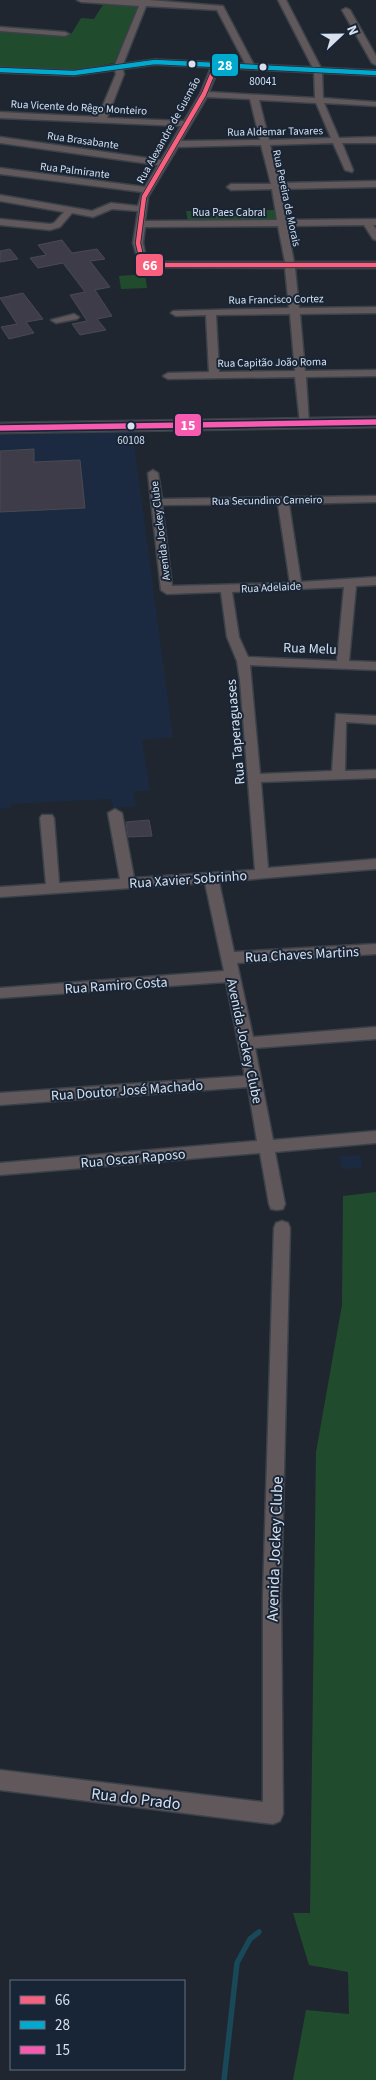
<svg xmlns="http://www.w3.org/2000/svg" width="376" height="2080" font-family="'Source Sans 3',sans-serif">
	<rect width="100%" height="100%" fill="#1f2630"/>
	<g fill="#1b2a40">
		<path d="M132 428 173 737 142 740 150 790 133 792 136 806 113 808 111 799 11 804V808L0 809V433Z"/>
		<path d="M360 1155 363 1168 342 1169 339 1156Z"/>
	</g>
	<g fill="#204c2d">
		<path d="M104 3 139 6 114 63 77 70 0 67V30L68 34 72 33 81 18 94 19Z"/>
		<path d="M276 210 278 222H188L186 211Z"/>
		<path d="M145 274 147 288 121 289 119 276Z"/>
		<path d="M376 1192V2080H293L306 2010 349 2014 348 1972 309 1965 293 1913H310L316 1452 342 1305 343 1196Z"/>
	</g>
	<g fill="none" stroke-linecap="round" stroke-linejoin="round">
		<path stroke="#194858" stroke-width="5.5" d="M224 2080 237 1963 250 1939 259 1932"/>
	</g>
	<g fill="#3f3c4a" stroke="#494952">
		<path d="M62 240 72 253 97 249 105 259 90 261 110 287 95 290 112 316 97 319 106 330 80 335 72 324 87 321 70 295 85 292 63 263 38 268 30 258 46 255 38 245Z"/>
		<path d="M10 249 18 259 0 262V251Z"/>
		<path d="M23 293 43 319 26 322 34 333 9 339 1 327 17 324 0 298Z"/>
		<path d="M34 449V462L80 460 85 508 0 512V451Z"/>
		<path d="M149 820 152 836 128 837 126 822Z"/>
	</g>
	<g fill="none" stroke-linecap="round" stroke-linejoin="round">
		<defs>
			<g id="street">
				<path d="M77 0H149L223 6 255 67 251 69 247 67 217 10 146 6 122 67 124 74 107 118 184 121 200 94 212 65 216 63 220 65 209 92 315 98 314 70 278 0H286L322 70 323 98 376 102V106L324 103 339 138 376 137V143H342L353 170 352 172 345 170 333 143 270 145 280 183 376 181V187L281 189 286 220 376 219V225H373L376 229V240L373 239 364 225 287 226 294 262H376V268H295L299 308 376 307V313L300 314 305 371 376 370V376L306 377 309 425 305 426 300 423 295 377 168 379 163 376 168 373 209 372 206 315 176 316 171 313 173 311 289 308 285 268 140 267 133 243 138 211 112 209 93 217 72 213 60 227 50 230 0 225V219L50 224 54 223 64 212 0 201V195L92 211 111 203 138 206 142 192 0 174V168L145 187 158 165 0 143V137L161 160 181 126 0 118V112L98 117 116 74 114 67 139 6 81 2ZM207 97 250 99 260 140 181 141ZM259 100 316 103 331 138 269 140ZM261 145 271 184H231L227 187 231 190 272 189 277 220 145 221 148 197 178 147ZM278 226 285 262H147L143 243 145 227ZM290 314 295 371 219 372 216 315Z"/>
				<path d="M346 8 350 10 376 56V65L372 63 342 10Z"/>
				<path d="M0 27 65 32 69 34 65 36 0 31Z"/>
				<path d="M74 314 79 317 77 319 56 323 51 320Z"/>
				<path d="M153 470 158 473 162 499 376 496V502L289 504 301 582 376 577V585L356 586 349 661 376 662V670L250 665 260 774 332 771 336 714 376 716V724L346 722 345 771 376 770V778L261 782 268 868 376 859V869L219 882 234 952 376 944V954L237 963 253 1037 376 1027V1039L255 1048 273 1140 376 1131V1143L275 1152 285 1204 283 1209 277 1210 271 1209 269 1204 260 1153 0 1175V1163L257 1141 248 1087 0 1105V1093L245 1076 226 982 0 998V988L224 971 205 883 0 897V887L46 884 40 818 42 815H52L54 818 59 883 120 879 108 813 115 809 122 813 134 878 255 870 240 680 237 661 227 637 221 592 167 594 161 590 148 473ZM278 504 290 583 172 586 162 505ZM344 587 337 661 248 657 239 637 232 592Z"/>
				<path d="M282 1221 288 1223 290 1228 281 1595 283 1814 280 1821 273 1824 0 1790V1770L263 1802V1595L274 1228 276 1223Z"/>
			</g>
			<path id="secondary" d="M155 59 376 70V76L155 65 74 76 0 73V67L74 70Z"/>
			<path id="primary" d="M376 417V427L0 433V423Z"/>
		</defs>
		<use href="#street" stroke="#3a4149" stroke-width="3"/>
		<use href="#secondary" stroke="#3a4149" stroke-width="2"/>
		<use href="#primary" stroke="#3a4149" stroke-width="3"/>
		<use href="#street" fill="#60585b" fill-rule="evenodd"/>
		<use href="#secondary" fill="#665b5d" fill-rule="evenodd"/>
		<use href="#primary" fill="#63595d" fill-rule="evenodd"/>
		<defs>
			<path id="bus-1" d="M216 65 204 94 144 197 138 243 143 265H376"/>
			<path id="bus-2" d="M0 70 74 73 155 62 376 73"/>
			<path id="bus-3" d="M0 428 376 422"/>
		</defs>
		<use href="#bus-1" stroke="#182537" stroke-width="6"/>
		<use href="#bus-2" stroke="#182537" stroke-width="6"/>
		<use href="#bus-3" stroke="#182537" stroke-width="9"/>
		<use href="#bus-1" stroke="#f8607d" stroke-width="4.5"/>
		<use href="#bus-2" stroke="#00a9ce" stroke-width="4.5"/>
		<use href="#bus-3" stroke="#f75aaf" stroke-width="5.5"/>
	</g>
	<g fill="#d7e0ec" stroke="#182537" stroke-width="2">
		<circle cx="192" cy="64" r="4.5"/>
		<circle cx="263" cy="67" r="4.5"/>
		<circle cx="131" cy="426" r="4.5"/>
	</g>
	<g text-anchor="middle" stroke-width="4" stroke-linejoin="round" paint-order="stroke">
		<g font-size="11" fill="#d7e0ec" stroke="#182537">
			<text x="263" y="85">80041</text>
			<text x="131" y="444">60108</text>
		</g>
		<g font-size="11" fill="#d7e0ec" stroke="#182537">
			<text transform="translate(79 107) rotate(3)" y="4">Rua Vicente do Rêgo Monteiro</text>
			<text transform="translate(168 130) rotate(-61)" y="4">Rua Alexandre de Gusmão</text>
			<text transform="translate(275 131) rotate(-1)" y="4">Rua Aldemar Tavares</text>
			<text transform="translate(83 140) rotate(8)" y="4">Rua Brasabante</text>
			<text transform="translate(75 170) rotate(7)" y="4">Rua Palmirante</text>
			<text transform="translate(287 198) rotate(78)" y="4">Rua Pereira de Morais</text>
			<text x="229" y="216">Rua Paes Cabral</text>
			<text transform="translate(276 299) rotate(-1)" y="4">Rua Francisco Cortez</text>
			<text transform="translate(272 362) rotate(-1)" y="4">Rua Capitão João Roma</text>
			<text transform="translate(267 500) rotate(-1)" y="4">Rua Secundino Carneiro</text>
			<text transform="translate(160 531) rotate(-97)" y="4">Avenida Jockey Clube</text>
			<text transform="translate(271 587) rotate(-3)" y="4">Rua Adelaide</text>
		</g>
		<g font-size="14" fill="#d7e0ec" stroke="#182537">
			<text transform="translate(310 648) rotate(2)" y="5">Rua Melu</text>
			<text transform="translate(235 732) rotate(-95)" y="5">Rua Taperaguases</text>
			<text transform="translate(188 879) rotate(-4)" y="5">Rua Xavier Sobrinho</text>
			<text transform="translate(302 954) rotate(-3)" y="5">Rua Chaves Martins</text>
			<text transform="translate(116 985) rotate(-4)" y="5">Rua Ramiro Costa</text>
			<text transform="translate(245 1041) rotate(78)" y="5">Avenida Jockey Clube</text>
			<text transform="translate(127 1090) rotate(-4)" y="5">Rua Doutor José Machado</text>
			<text transform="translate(133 1158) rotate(-5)" y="5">Rua Oscar Raposo</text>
		</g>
		<g font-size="16" fill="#d7e0ec" stroke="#182537">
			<text transform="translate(274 1549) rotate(-88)" y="6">Avenida Jockey Clube</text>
			<text transform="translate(136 1798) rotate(7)" y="6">Rua do Prado</text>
		</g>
	</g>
	<g stroke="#182537" stroke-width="2">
		<rect x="211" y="53" width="28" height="24" rx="5" fill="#00a9ce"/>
		<rect x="135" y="253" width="29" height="24" rx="5" fill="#f8607d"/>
		<rect x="174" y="413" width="28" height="24" rx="5" fill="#f75aaf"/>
	</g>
	<g font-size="14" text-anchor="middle" font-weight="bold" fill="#fff">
		<text x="225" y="70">28</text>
		<text x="150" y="270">66</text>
		<text x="188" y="430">15</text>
	</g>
	<rect x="10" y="1980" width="175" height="90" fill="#182537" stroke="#64707f"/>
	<rect x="20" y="1996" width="25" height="8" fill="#f8607d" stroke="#64707f"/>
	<text x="55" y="2005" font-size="15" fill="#d7e0ec">66</text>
	<rect x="20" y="2021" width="25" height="8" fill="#00a9ce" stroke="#64707f"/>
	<text x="55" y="2030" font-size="15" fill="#d7e0ec">28</text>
	<rect x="20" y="2046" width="25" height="8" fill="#f75aaf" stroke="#64707f"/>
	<text x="55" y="2055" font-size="15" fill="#d7e0ec">15</text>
	<g transform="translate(341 35) rotate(68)" stroke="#182537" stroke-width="4" paint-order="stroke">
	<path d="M0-4L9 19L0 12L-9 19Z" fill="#d7e0ec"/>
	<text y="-8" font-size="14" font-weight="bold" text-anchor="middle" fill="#d7e0ec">N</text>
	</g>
</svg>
